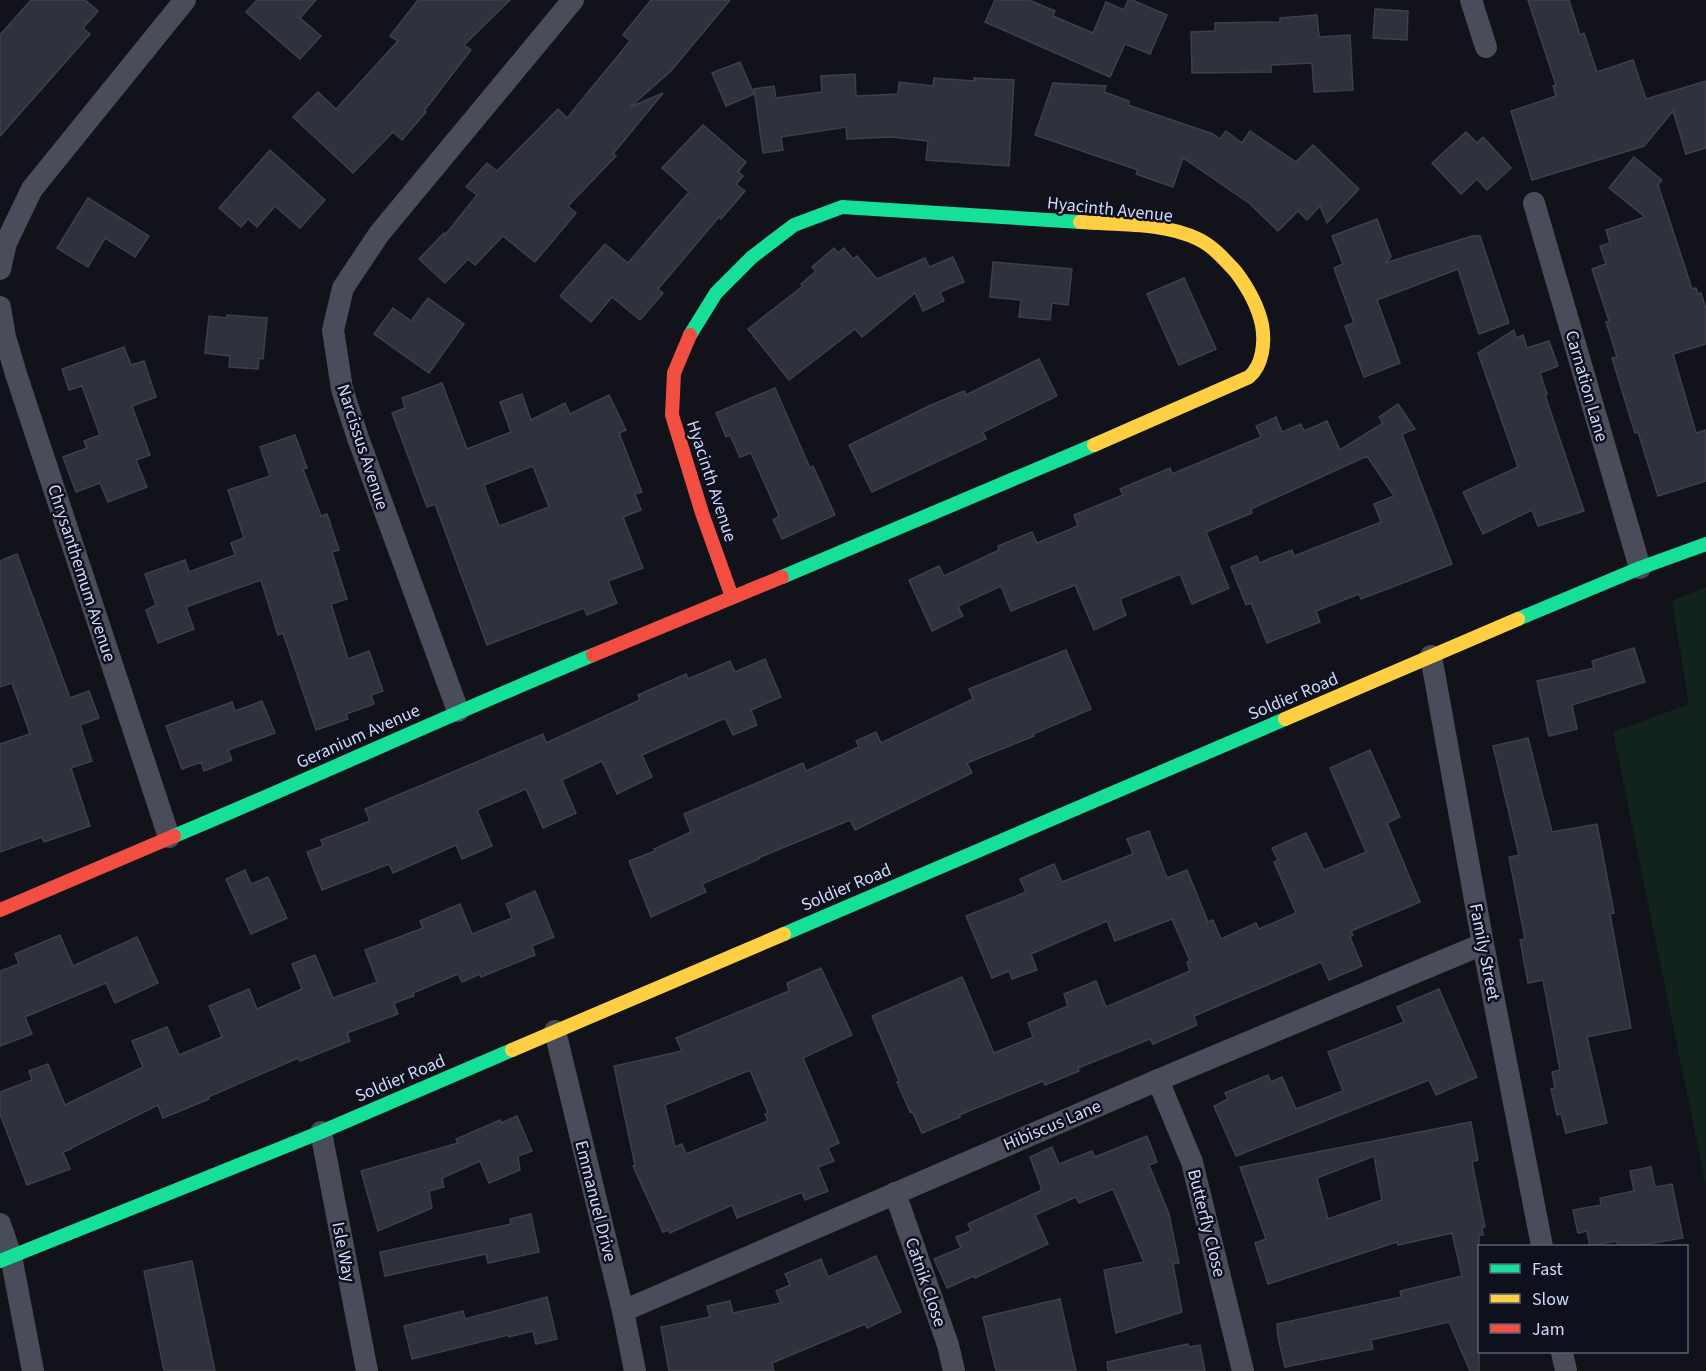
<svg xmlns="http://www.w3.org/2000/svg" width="1706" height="1371" font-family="'Source Sans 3',sans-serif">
	<rect width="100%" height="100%" fill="#12131a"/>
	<path fill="#12231d" d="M1706 587V1186L1613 732 1689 704 1672 601Z"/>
	<g fill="#2f323c" stroke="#3c3f4d" stroke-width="1.5" fill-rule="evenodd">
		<path d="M31 0H85L98 11 83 28 90 34 0 136V35Z"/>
		<path d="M257 0H316L300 18 321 36 300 59 246 12Z"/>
		<path d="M418 0H510L464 45 471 50 424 111 426 112 402 140 393 132 353 173 293 117 318 92 336 109 398 41 390 36Z"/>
		<path d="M651 0H730L671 71 630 107 663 93 613 154 616 156 568 206 576 213 535 262 503 236 475 265 468 259 445 283 419 259 444 233 445 235 477 195 466 187 487 163 497 171 558 109 567 118 630 41 623 35Z"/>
		<path d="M995 0H1029L1055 11 1053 16 1093 33 1106 2 1124 10 1128 0H1132L1167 15 1150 54 1125 44 1110 77 985 22Z"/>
		<path d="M1528 0H1569L1580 35 1584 33 1597 72 1633 60 1646 99 1706 81V148L1686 154 1673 111 1644 146 1532 180 1511 111 1556 96 1553 86 1556 85Z"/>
		<path d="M1375 9 1408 11 1407 40 1373 38Z"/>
		<path d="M1317 15 1319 37 1350 35 1353 90 1314 92 1312 63 1271 65V72L1192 73 1191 32 1215 31V23L1280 22V18Z"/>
		<path d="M740 62 754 94 726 106 712 73Z"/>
		<path d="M855 74 856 96 898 94 899 82 933 86 934 78 974 81V78L1014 80 1009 166 926 160 928 141 892 137 847 139 846 127 781 137 783 150 763 153 754 89 774 86 776 98 822 92 821 76Z"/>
		<path d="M1053 83 1106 86 1104 92 1129 101 1128 105 1213 134 1220 139 1226 131 1242 143 1250 131 1296 162 1313 145 1359 189 1327 223 1320 206 1307 220 1298 211 1278 231 1249 203 1183 158 1173 187 1136 174 1138 170 1035 135Z"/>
		<path d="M703 125 746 162 738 172 743 176 736 184 745 191 721 219 719 217 658 289 663 293 640 320 612 297 591 322 560 296 605 244 628 263 689 192 662 168Z"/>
		<path d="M1466 132 1477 143 1483 137 1511 168 1487 190 1477 179 1461 194 1432 163Z"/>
		<path d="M270 150 325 200 300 228 275 206 257 227 248 219 241 227 219 208Z"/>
		<path d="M1634 157 1662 180 1658 185 1692 289 1696 288 1698 294 1701 293 1706 309V344L1673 354 1696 433 1706 430V481L1658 496 1638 432 1635 433 1612 358 1617 357 1606 322 1609 321 1592 269 1606 264 1600 246 1610 243 1606 230 1645 217 1609 188Z"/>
		<path d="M88 198 149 236 135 257 105 238 88 267 57 248Z"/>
		<path d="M1377 219 1391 257 1385 263 1472 236H1480L1509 323 1479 334 1458 269 1377 300 1400 363 1364 377 1345 326 1354 323 1334 268 1343 264 1332 236Z"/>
		<path d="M834 248 838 253 844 248 853 259 857 256 877 279 925 258 929 267 953 257 964 282 940 292 944 301 923 311 915 293 862 337 855 329 789 380 748 329 803 286 801 284 816 271 812 267Z"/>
		<path d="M993 262 1072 269 1068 305 1052 303 1050 320 1019 317 1021 300 990 297Z"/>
		<path d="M1184 278 1216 349 1179 365 1147 294Z"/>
		<path d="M428 298 464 324 429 373 374 334 393 308 411 321Z"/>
		<path d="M227 315 267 318 263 359 259 358 258 369 229 367 230 356 205 353 209 316 227 318Z"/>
		<path d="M1514 330 1516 338 1523 335 1527 348 1549 341 1558 366 1540 373 1547 394 1545 395 1584 511 1538 526 1532 510 1483 534 1463 492 1518 467 1478 353Z"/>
		<path d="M124 347 131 365 144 361 156 397 132 406 150 455 136 460 147 487 108 502 100 483 76 492 63 457 87 448 84 441 100 435 82 386 69 390 62 369Z"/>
		<path d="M1039 359 1057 396 983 432 986 439 872 492 849 445 929 406 964 391 966 395Z"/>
		<path d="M442 383 467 449 511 432 500 402 522 394 531 420 565 403 570 414 609 395 626 430 619 433 642 492 635 494 641 510 623 517 643 568 608 581 617 603 587 615 584 608 487 645 435 504 427 507 392 413 405 408 402 398ZM533 466 549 507 499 526 484 485Z"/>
		<path d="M775 388 810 468 813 466 835 515 782 539 773 520 779 516 751 453 740 457 730 435 726 437 716 413Z"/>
		<path d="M1398 404 1415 429 1402 434 1452 564 1361 599 1359 594 1316 611 1320 622 1267 643 1251 603 1246 605 1231 567 1257 556 1259 563 1292 550 1294 556 1381 522 1374 504 1394 496 1367 456 1251 509 1252 513 1206 532 1229 588 1192 604 1180 574 1120 599 1126 615 1094 630 1075 585 1011 611 1001 586 958 606 963 616 932 631 909 580 939 566 944 576 999 550 998 546 1032 532 1037 543 1078 526 1074 515 1123 495 1120 489 1170 468 1172 474 1261 437 1256 426 1276 417 1282 432 1301 424 1304 431 1327 421 1340 450 1383 423 1379 417Z"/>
		<path d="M295 435 307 468 303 469 321 516 327 514 339 550 332 552 347 599 331 604 348 659 369 651 383 691 371 695 374 704 346 714 348 719 316 730 283 633 278 635 261 580 186 607 194 629 158 643 146 610 156 605 145 574 185 560 189 572 235 555 231 543 244 538 228 490 270 476 260 447Z"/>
		<path d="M17 554 70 698 89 691 99 718 80 725 92 761 71 768 90 826 44 842 42 837 0 852V744L30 734 12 683 0 687V561Z"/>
		<path d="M1634 648 1645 682 1572 705 1577 729 1549 736 1537 681 1594 668 1592 661Z"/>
		<path d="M1066 650 1091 709 1033 734 1034 736 967 763 972 773 855 830 850 820 758 858 759 859 702 884 706 892 651 917 629 861 655 851 654 849 691 832 684 814 803 763 806 771 859 747 856 741 876 732 881 743 973 699 969 689Z"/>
		<path d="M765 659 781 697 751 710 757 725 733 735 725 718 642 755 652 777 617 794 602 761 562 780 576 813 543 828 526 789 477 810 492 846 462 859 456 845 393 873 389 864 322 890 307 852 323 846 321 840 370 821 365 809 543 734 546 743 640 700 638 695 686 674 688 679 730 661 735 672Z"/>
		<path d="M262 701 275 733 228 750 232 760 204 771 201 762 182 769 166 726 232 702 235 711Z"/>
		<path d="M1528 738 1552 832 1597 824 1614 913 1610 914 1631 1028 1587 1037 1607 1123 1566 1133 1561 1114 1557 1115 1551 1089 1555 1088 1552 1072 1560 1070 1543 980 1528 983 1520 940 1525 939 1509 857 1519 855 1493 746Z"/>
		<path d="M1370 750 1400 817 1387 823 1420 902 1351 931 1353 935 1350 937 1362 966 1329 980 1321 962 1194 1016 1197 1025 1153 1044 1150 1039 1078 1068 1079 1071 1045 1085 1043 1081 959 1115 960 1117 922 1133 912 1111 910 1112 897 1082 899 1081 872 1016 962 977 994 1053 1033 1037 1028 1023 1068 1006 1064 994 1096 981 1106 1007 1190 971 1187 962 1190 961 1172 919 1115 941 1107 921 1031 954 1037 970 1012 979 1009 971 992 978 966 916 1026 892 1020 879 1054 864 1062 882 1133 854 1127 839 1149 831 1167 878 1187 870 1208 922 1213 920 1221 939 1256 923 1259 929 1296 913 1274 862 1278 860 1272 848 1306 833 1324 870 1366 852 1330 768Z"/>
		<path d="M245 870 251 884 268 877 287 918 251 934 226 879Z"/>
		<path d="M535 891 554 937 532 946 535 955 481 977 480 974 462 982 458 974 413 993 414 996 394 1003 398 1014 347 1033 350 1041 300 1061 298 1058 208 1097 209 1099 163 1118 158 1105 71 1148V1149L63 1152 70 1169 27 1185 0 1114V1092L32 1080 29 1071 48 1064 65 1105 143 1067 132 1041 167 1027 179 1055 222 1037 209 1006 249 989 257 1009 302 989 292 964 315 955 333 998 377 982 365 950 423 928 420 921 460 904 472 934 512 918 506 904Z"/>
		<path d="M60 935 73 966 137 937 158 983 115 1003 106 983 25 1017 32 1034 0 1046V971L19 964 15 954Z"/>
		<path d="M821 968 852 1035 803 1058 839 1143 828 1148 834 1161 818 1167 828 1191 805 1200 802 1192 737 1218 732 1205 670 1233 669 1230 663 1232 633 1166 635 1165 614 1066 682 1051 676 1038 789 991 787 983ZM750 1070 768 1113 765 1114 768 1121 686 1154 682 1144 675 1147 665 1105Z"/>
		<path d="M1439 989 1477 1077 1436 1095 1429 1080 1236 1156 1214 1106 1228 1099 1225 1093 1268 1075 1271 1082 1282 1077 1296 1109 1343 1091 1328 1052 1404 1022 1397 1007Z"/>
		<path d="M517 1116 532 1151 518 1156 520 1170 489 1183 480 1161 442 1178 444 1187 429 1191 432 1208 378 1231 361 1171 458 1143 456 1139 500 1120 501 1123Z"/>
		<path d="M1471 1122 1478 1160 1472 1162 1485 1227H1482L1483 1235H1479V1371H1470L1449 1322 1371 1340 1373 1349 1285 1367 1278 1337 1277 1324 1401 1297 1400 1291 1462 1276 1452 1233 1398 1245 1397 1242 1268 1284 1255 1243 1266 1239 1240 1167ZM1374 1156 1382 1200 1328 1219 1317 1178Z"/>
		<path d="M1147 1136 1157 1162 1149 1165 1169 1214 1179 1263 1173 1264 1182 1312 1116 1333 1104 1270 1144 1262 1113 1189 1079 1203 1076 1197 1035 1215 1048 1244 975 1278 974 1276 947 1288 934 1259 961 1248 956 1237 971 1231 968 1224 1042 1190 1030 1157 1052 1147 1059 1164 1092 1151 1095 1157Z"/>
		<path d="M1651 1167 1655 1187 1672 1184 1683 1238 1636 1246H1618L1617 1241 1590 1246 1587 1231 1578 1233 1573 1210 1601 1205 1600 1198 1634 1191 1630 1171Z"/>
		<path d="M531 1214 539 1252 488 1263 486 1254 385 1276 380 1252 511 1224 510 1219Z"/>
		<path d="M876 1256 901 1312 867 1328 865 1324 772 1363 774 1371H669L661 1327 710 1317 707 1306 730 1301 733 1313 781 1303 776 1291 790 1285 785 1274 821 1259 828 1277Z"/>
		<path d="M192 1261 215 1371H164L144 1271Z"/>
		<path d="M547 1297 557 1339 536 1344 533 1331 509 1337 508 1335 412 1359 404 1326 463 1311 465 1319Z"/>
		<path d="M1060 1299 1076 1371H996L983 1317Z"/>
		<path d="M1188 1344 1189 1347 1200 1345 1205 1371H1108L1107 1362Z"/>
	</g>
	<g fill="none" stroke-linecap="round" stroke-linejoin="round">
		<g stroke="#484d59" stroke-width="22">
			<path d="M1471 0 1486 47"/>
			<path d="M1534 203 1640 568"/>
			<path d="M0 269 6 243 32 189 185 0"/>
			<path d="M0 307 5 337 16 374 169 837"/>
			<path d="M1431 656 1483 944 1542 1246"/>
			<path d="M458 711 358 438 342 389 333 330 343 288 379 234 573 0"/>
			<path d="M555 1031 623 1311 635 1371"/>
			<path d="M1158 1080 1192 1162 1243 1371"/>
			<path d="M321 1132 367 1371"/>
			<path d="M895 1193 948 1345 954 1371"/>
			<path d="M0 1224 11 1256 33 1371"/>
			<path d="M623 1311 1158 1080 1483 944"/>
			<path d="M1562 1352 1566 1371"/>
		</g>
		<g stroke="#16e098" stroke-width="14">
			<path d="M690 335 716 293 752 257 794 225 842 207 1080 222"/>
			<path d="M782 577 1094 445"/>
			<path d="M1518 619 1640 568 1706 544"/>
			<path d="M174 836C315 777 453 713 593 655"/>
			<path d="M784 934 1285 719"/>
			<path d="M0 1261 321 1132 512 1050"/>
		</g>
		<g stroke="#ffcf43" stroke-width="14">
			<path d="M1080 222C1118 225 1163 222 1198 239 1213 246 1225 260 1236 272 1248 288 1258 306 1262 325 1265 342 1263 365 1249 377L1094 445"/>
			<path d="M1285 719 1518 619"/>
			<path d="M512 1050 784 934"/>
		</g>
		<g stroke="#f24e42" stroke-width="14">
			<path d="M690 335 674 373 672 415 702 513 732 597"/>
			<path d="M593 655 782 577"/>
			<path d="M0 910 174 836"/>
		</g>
	</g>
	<g text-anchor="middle" stroke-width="5" stroke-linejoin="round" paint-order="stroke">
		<g font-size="18" fill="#cfdafa" stroke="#0e111d">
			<text transform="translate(1110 209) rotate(6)" y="6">Hyacinth Avenue</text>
			<text transform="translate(1587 386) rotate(74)" y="6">Carnation Lane</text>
			<text transform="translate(363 447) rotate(72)" y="6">Narcissus Avenue</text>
			<text transform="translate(712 481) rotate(72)" y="6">Hyacinth Avenue</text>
			<text transform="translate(82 573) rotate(72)" y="6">Chrysanthemum Avenue</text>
			<text transform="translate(1293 696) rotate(-23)" y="6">Soldier Road</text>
			<text transform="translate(358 736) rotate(-24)" y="6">Geranium Avenue</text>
			<text transform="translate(846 887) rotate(-23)" y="6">Soldier Road</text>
			<text transform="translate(1485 952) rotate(79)" y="6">Family Street</text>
			<text transform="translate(400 1078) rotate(-23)" y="6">Soldier Road</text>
			<text transform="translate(1052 1125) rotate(-23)" y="6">Hibiscus Lane</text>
			<text transform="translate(596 1201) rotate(76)" y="6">Emmanuel Drive</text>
			<text transform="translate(1207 1223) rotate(76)" y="6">Butterfly Close</text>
			<text transform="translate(344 1252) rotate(79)" y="6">Isle Way</text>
			<text transform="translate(926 1282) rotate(71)" y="6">Catnik Close</text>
		</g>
	</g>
	<rect x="1478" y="1245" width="210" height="108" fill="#0e111d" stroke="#5b6175" stroke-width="1.5"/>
	<rect x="1490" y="1264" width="30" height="9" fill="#16e098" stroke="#5b6175" stroke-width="1.5"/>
	<text x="1532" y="1275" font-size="18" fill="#cfdafa">Fast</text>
	<rect x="1490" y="1294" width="30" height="9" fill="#ffcf43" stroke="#5b6175" stroke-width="1.5"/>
	<text x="1532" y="1305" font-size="18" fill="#cfdafa">Slow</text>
	<rect x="1490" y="1324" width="30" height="9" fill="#f24e42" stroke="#5b6175" stroke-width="1.5"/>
	<text x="1532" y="1335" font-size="18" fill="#cfdafa">Jam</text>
</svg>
